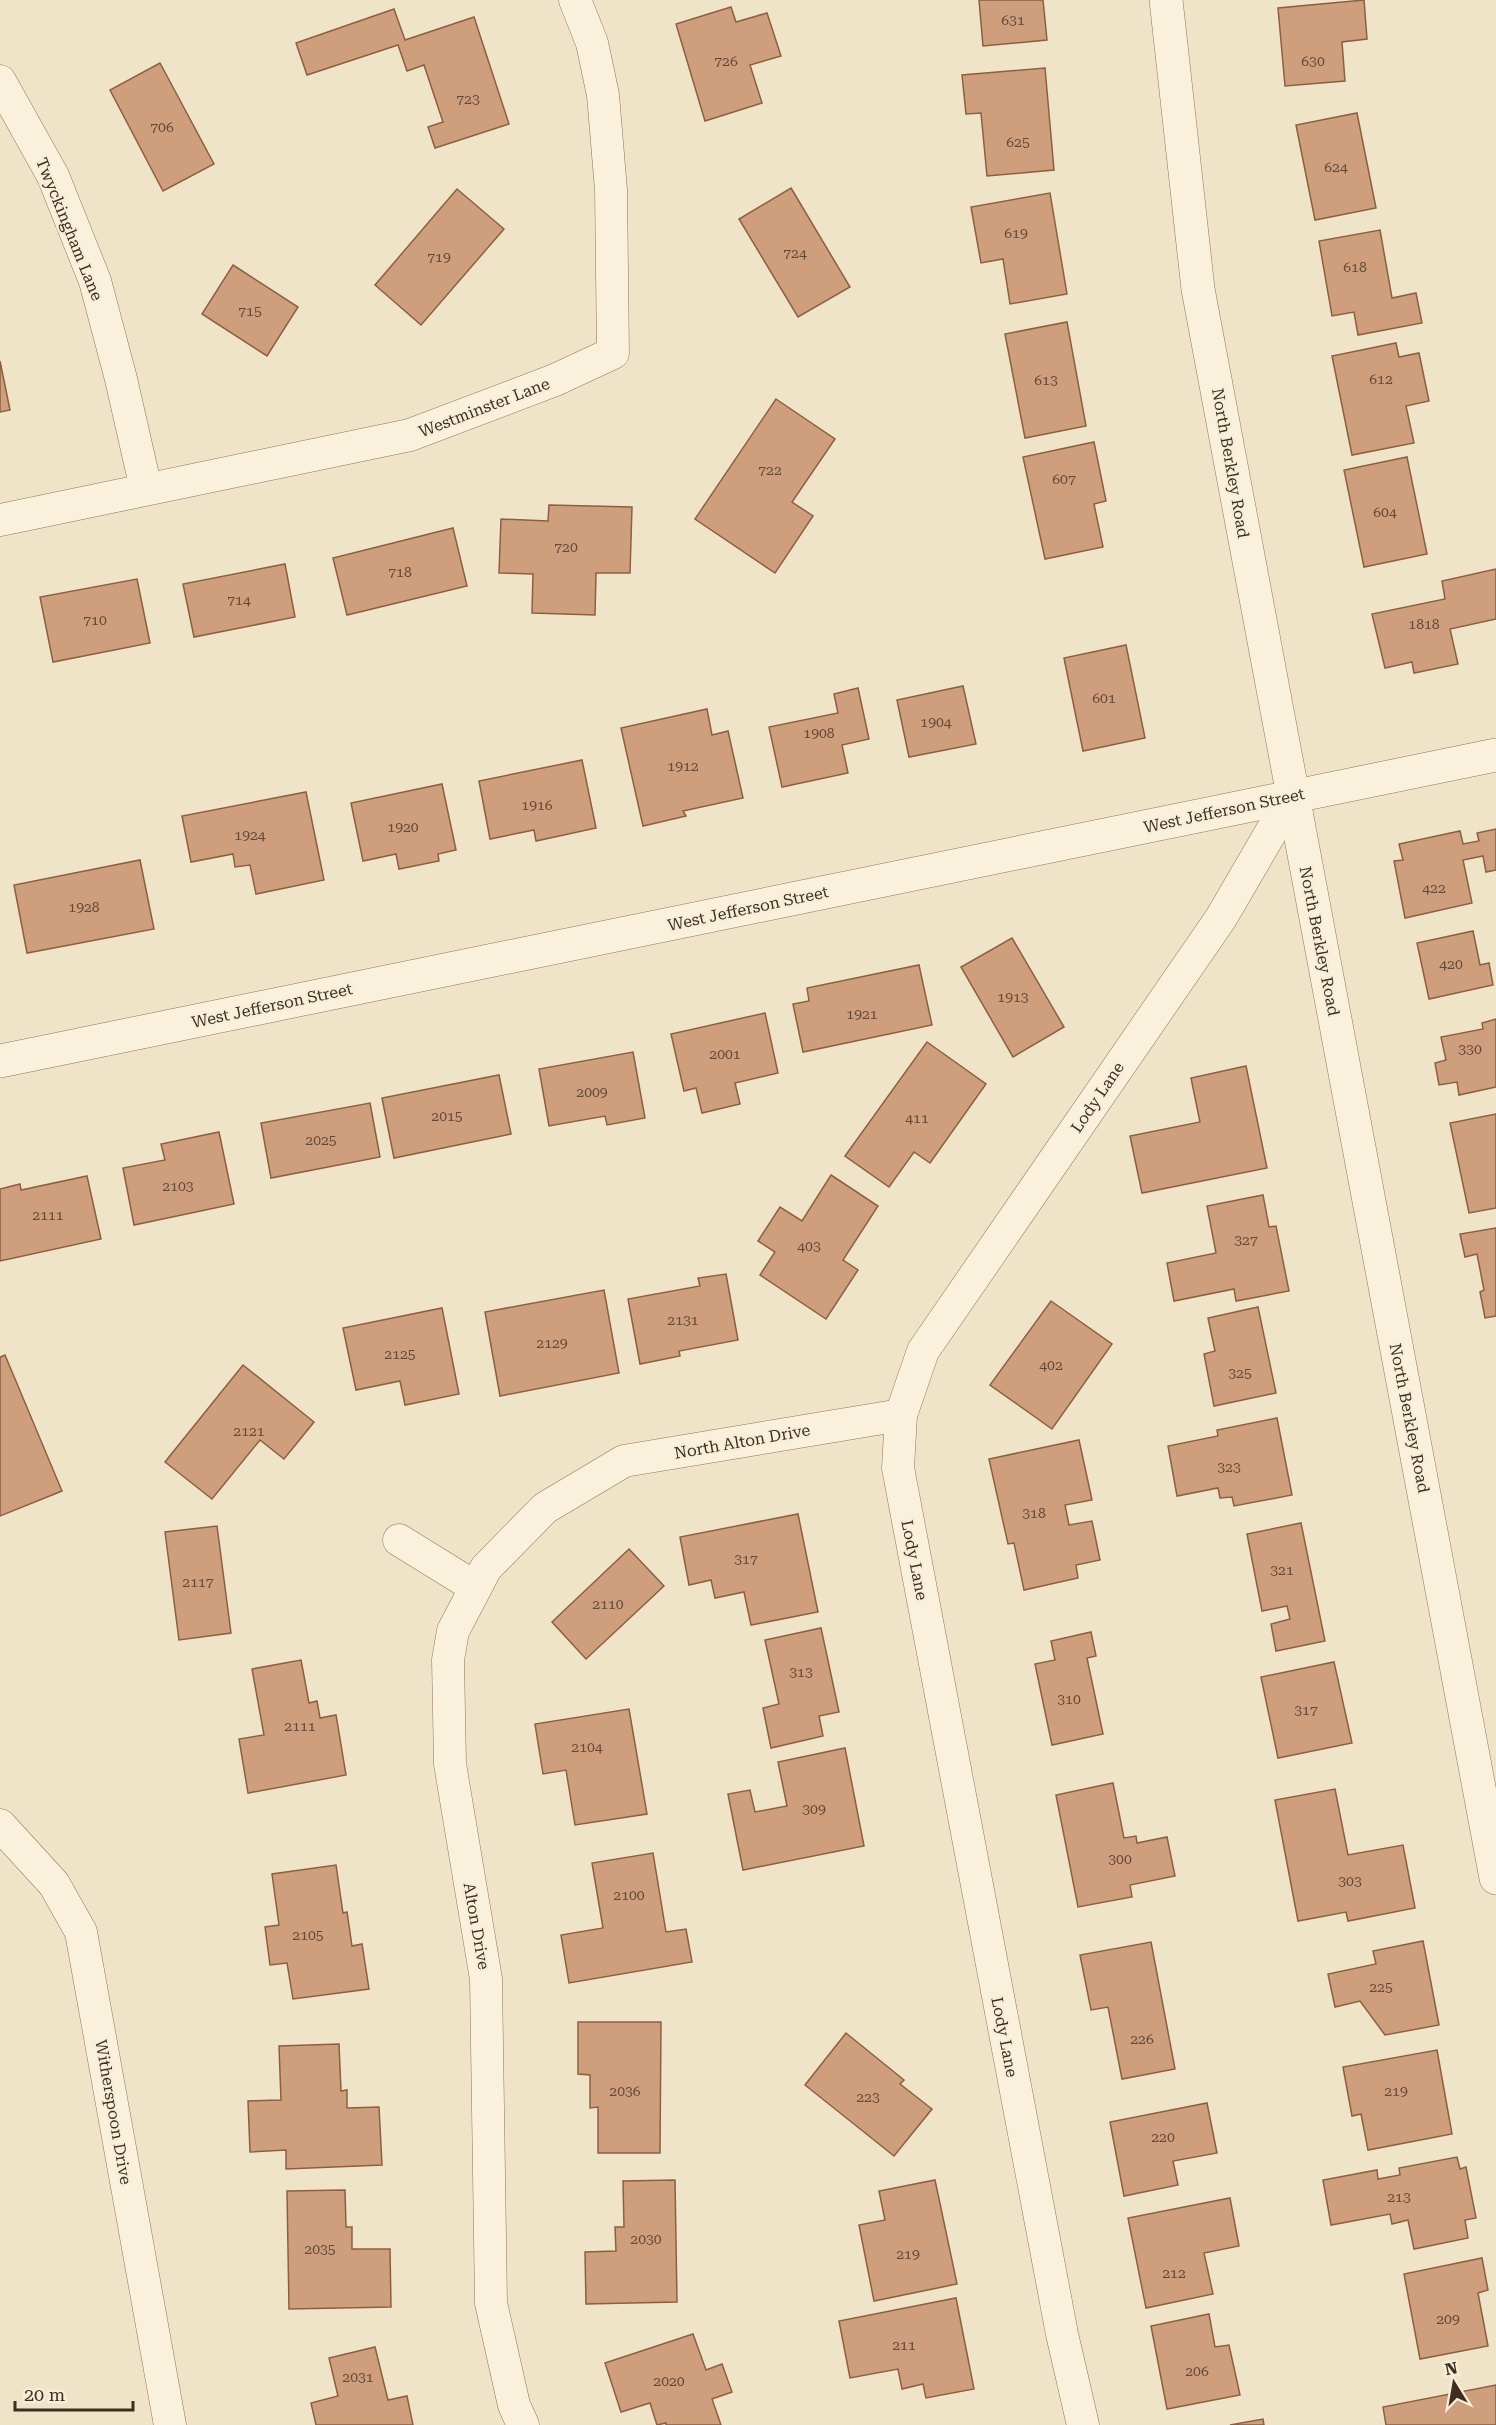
<svg xmlns="http://www.w3.org/2000/svg" width="1496" height="2425" font-family="'Roboto Serif',serif">
	<rect width="100%" height="100%" fill="#f0e4c8"/>
	<g fill="#cf9f7d" stroke="#8d5f41" stroke-width="1.5">
		<path d="M979 0H1043L1047 40 983 46Z"/>
		<path d="M1364 0 1367 39 1342 42 1345 81 1285 86 1278 8Z"/>
		<path d="M731 7 736 22 767 13 781 56 750 65 762 103 705 121 676 24Z"/>
		<path d="M394 9 405 40 474 17 509 124 435 148 428 127 443 122 424 65 407 71 398 45 307 75 296 43Z"/>
		<path d="M160 63 214 164 163 191 110 90Z"/>
		<path d="M1045 68 1054 170 987 176 981 113 966 114 962 75Z"/>
		<path d="M1357 113 1376 208 1315 220 1296 125Z"/>
		<path d="M791 188 850 287 798 317 739 219Z"/>
		<path d="M457 189 504 229 421 325 375 285Z"/>
		<path d="M1050 193 1067 294 1010 304 1003 259 981 263 971 207Z"/>
		<path d="M1380 230 1392 298 1416 293 1422 323 1358 335 1354 312 1332 316 1319 241Z"/>
		<path d="M233 265 298 307 267 356 202 314Z"/>
		<path d="M1067 322 1086 426 1025 438 1005 334Z"/>
		<path d="M1396 343 1399 357 1419 353 1429 401 1406 406 1414 443 1352 455 1332 356Z"/>
		<path d="M0 361 10 410 0 412Z"/>
		<path d="M776 399 835 439 792 502 813 516 775 573 695 519Z"/>
		<path d="M1094 442 1106 501 1094 504 1103 547 1045 559 1023 457Z"/>
		<path d="M1407 457 1427 554 1364 567 1344 470Z"/>
		<path d="M549 505 632 507 630 573H596L595 615 532 613 533 574 499 573 501 519 548 521Z"/>
		<path d="M453 528 467 586 347 615 333 558Z"/>
		<path d="M285 564 295 617 194 637 183 584Z"/>
		<path d="M1496 569V619L1450 629 1458 664 1414 673 1412 662 1385 668 1372 614 1445 599 1442 581Z"/>
		<path d="M137 579 150 643 53 662 40 597Z"/>
		<path d="M1126 645 1145 738 1083 751 1064 658Z"/>
		<path d="M963 686 976 744 909 757 897 700Z"/>
		<path d="M858 688 869 739 842 745 848 773 782 787 769 727 838 713 834 694Z"/>
		<path d="M707 709 712 735 728 731 743 798 683 811 686 816 643 826 621 728Z"/>
		<path d="M582 760 596 828 536 841 534 830 490 839 479 781Z"/>
		<path d="M442 784 456 850 438 854 439 861 399 869 396 854 363 861 351 803Z"/>
		<path d="M306 792 324 880 256 894 250 865 235 867 233 854 191 862 182 816Z"/>
		<path d="M1496 829V870L1486 872 1483 856 1463 860 1472 903 1405 918 1394 861 1403 860 1399 844 1460 831 1463 844 1479 841 1477 833Z"/>
		<path d="M140 860 154 929 27 953 14 885Z"/>
		<path d="M1473 931 1480 965 1489 963 1493 985 1429 999 1417 943Z"/>
		<path d="M1012 938 1064 1027 1013 1057 961 967Z"/>
		<path d="M919 965 932 1025 803 1052 793 1004 809 1001 807 988Z"/>
		<path d="M765 1013 778 1073 735 1083 740 1104 702 1113 696 1088 684 1091 671 1034Z"/>
		<path d="M1496 1019V1087L1459 1095 1457 1082 1439 1085 1435 1063 1446 1060 1441 1037 1483 1029 1482 1023Z"/>
		<path d="M927 1042 986 1084 930 1163 914 1152 889 1187 845 1156Z"/>
		<path d="M633 1052 645 1118 607 1125 605 1116 549 1126 539 1069Z"/>
		<path d="M1246 1066 1267 1168 1142 1193 1130 1136 1200 1122 1191 1078Z"/>
		<path d="M499 1075 511 1134 394 1158 382 1098Z"/>
		<path d="M370 1103 380 1157 271 1178 261 1123Z"/>
		<path d="M1496 1114V1208L1469 1213 1450 1123Z"/>
		<path d="M219 1132 234 1204 134 1225 123 1168 165 1160 161 1144Z"/>
		<path d="M831 1175 878 1206 843 1260 858 1270 826 1319 760 1275 775 1252 758 1241 780 1207 802 1221Z"/>
		<path d="M87 1176 101 1239 0 1261V1189L20 1184 21 1190Z"/>
		<path d="M1263 1195 1269 1227 1276 1226 1289 1291 1236 1301 1234 1289 1174 1301 1167 1263 1216 1253 1207 1206Z"/>
		<path d="M1496 1228V1316L1485 1318 1480 1292 1484 1290 1477 1254 1465 1257 1460 1234Z"/>
		<path d="M726 1274 738 1340 679 1351 680 1356 640 1364 628 1299 700 1286 698 1278Z"/>
		<path d="M604 1290 619 1373 500 1396 485 1312Z"/>
		<path d="M1051 1301 1112 1344 1052 1429 990 1385Z"/>
		<path d="M1258 1307 1276 1393 1214 1406 1204 1354 1215 1351 1208 1318Z"/>
		<path d="M442 1308 459 1394 405 1405 400 1381 356 1390 343 1328Z"/>
		<path d="M5 1355 62 1491 0 1516V1357Z"/>
		<path d="M243 1365 314 1422 284 1459 260 1440 212 1499 165 1462Z"/>
		<path d="M1277 1418 1292 1495 1234 1506 1232 1497 1220 1498 1218 1488 1177 1496 1168 1446 1218 1436 1217 1430Z"/>
		<path d="M1079 1440 1092 1500 1065 1505 1069 1525 1092 1521 1100 1560 1076 1565 1078 1578 1024 1590 1014 1543 1008 1544 989 1459Z"/>
		<path d="M798 1514 818 1612 751 1625 744 1592 715 1598 711 1580 689 1585 680 1537Z"/>
		<path d="M1301 1523 1325 1641 1276 1651 1271 1624 1290 1619 1287 1606 1262 1611 1247 1534Z"/>
		<path d="M217 1526 231 1633 179 1640 165 1532Z"/>
		<path d="M629 1549 664 1586 586 1659 552 1622Z"/>
		<path d="M821 1628 839 1712 819 1716 823 1736 771 1748 763 1708 779 1704 765 1640Z"/>
		<path d="M1091 1632 1096 1656 1087 1658 1103 1734 1052 1745 1035 1664 1055 1660 1051 1641Z"/>
		<path d="M301 1660 309 1703 317 1701 320 1718 336 1715 346 1775 248 1793 239 1739 264 1735 252 1669Z"/>
		<path d="M1334 1662 1352 1743 1278 1758 1261 1677Z"/>
		<path d="M629 1709 647 1814 575 1825 566 1770 543 1774 535 1724Z"/>
		<path d="M845 1748 864 1846 743 1870 728 1794 750 1790 755 1812 787 1806 778 1762Z"/>
		<path d="M1113 1783 1124 1838 1136 1836 1137 1843 1167 1837 1175 1876 1130 1885 1132 1897 1078 1907 1056 1795Z"/>
		<path d="M1335 1789 1348 1855 1403 1845 1415 1908 1348 1921 1346 1912 1298 1921 1275 1800Z"/>
		<path d="M653 1853 666 1932 686 1929 692 1962 569 1983 561 1935 603 1928 592 1863Z"/>
		<path d="M336 1865 343 1913 347 1912 352 1946 362 1944 369 1989 293 1999 287 1963 270 1965 265 1927 279 1925 272 1874Z"/>
		<path d="M1423 1941 1439 2025 1385 2035 1360 2001 1335 2007 1328 1974 1376 1964 1373 1951Z"/>
		<path d="M1151 1942 1175 2069 1122 2079 1108 2007 1091 2010 1080 1955Z"/>
		<path d="M578 2022H661L660 2153H598V2107L590 2108V2075L578 2074Z"/>
		<path d="M846 2033 904 2080 900 2084 932 2109 894 2156 805 2085Z"/>
		<path d="M339 2044 341 2091 347 2090V2108L379 2107 382 2165 286 2169V2150L250 2152 248 2101 281 2100 279 2046Z"/>
		<path d="M1437 2050 1452 2134 1368 2150 1361 2114 1352 2116 1343 2067Z"/>
		<path d="M1207 2103 1217 2153 1173 2161 1178 2185 1124 2196 1110 2122Z"/>
		<path d="M1457 2157 1460 2169 1466 2167 1476 2218 1465 2220 1468 2238 1414 2249 1408 2220 1392 2224 1390 2214 1331 2225 1323 2180 1377 2170 1378 2179 1400 2175 1399 2168Z"/>
		<path d="M675 2180 677 2302 586 2304 585 2252 616 2251 615 2227H624L623 2181Z"/>
		<path d="M935 2180 957 2284 874 2301 859 2225 885 2220 879 2191Z"/>
		<path d="M345 2190 346 2227H352V2249H390L391 2307 289 2309 287 2191Z"/>
		<path d="M1230 2198 1239 2246 1204 2253 1213 2294 1146 2308 1128 2218Z"/>
		<path d="M1482 2258 1488 2290 1478 2293 1488 2346 1420 2359 1404 2274Z"/>
		<path d="M956 2298 974 2389 926 2398 923 2384 902 2389 898 2369 850 2378 839 2321Z"/>
		<path d="M1209 2314 1215 2347 1229 2345 1240 2395 1167 2409 1151 2326Z"/>
		<path d="M693 2334 706 2370 722 2364 732 2392 712 2399 721 2425H666V2423L657 2425 650 2403 621 2412 605 2363Z"/>
		<path d="M375 2347 388 2400 407 2396 413 2425H316L311 2403 338 2396 329 2358Z"/>
		<path d="M1496 2385V2425H1386L1383 2407Z"/>
		<path d="M1263 2419 1264 2425H1230Z"/>
	</g>
	<g fill="none" stroke-linecap="round" stroke-linejoin="round">
		<defs>
			<g id="minor">
				<path d="M0 81 53 176 95 281 121 379 146 489"/>
				<path d="M0 520 410 435 555 380 613 353 611 190 603 95 592 43 575 0"/>
				<path d="M399 1540 475 1587"/>
				<path d="M0 1825 54 1884 81 1932 170 2425"/>
				<path d="M523 2425 514 2405 491 2303 486 1979 450 1764 448 1660 453 1631 486 1568 545 1508 624 1461 901 1415"/>
				<path d="M1083 2425 1062 2334 898 1468 901 1415 923 1351 1221 918 1292 796"/>
			</g>
			<g id="tertiary">
				<path d="M1166 0 1198 289 1496 1878"/>
				<path d="M0 1061 1496 755"/>
			</g>
		</defs>
		<use href="#minor" stroke="#8d765c" stroke-width="33"/>
		<use href="#tertiary" stroke="#8d765c" stroke-width="34"/>
		<use href="#minor" stroke="#faf1dc" stroke-width="32"/>
		<use href="#tertiary" stroke="#faf1dc" stroke-width="33"/>
	</g>
	<g text-anchor="middle" stroke-width="5" stroke-linejoin="round" paint-order="stroke">
		<g font-size="14" fill="#624a37">
			<text x="1013" y="25">631</text>
			<text x="726" y="66">726</text>
			<text x="1313" y="66">630</text>
			<text x="468" y="104">723</text>
			<text x="162" y="132">706</text>
			<text x="1018" y="147">625</text>
			<text x="1336" y="172">624</text>
			<text x="1016" y="238">619</text>
			<text x="795" y="258">724</text>
			<text x="439" y="262">719</text>
			<text x="1355" y="272">618</text>
			<text x="250" y="316">715</text>
			<text x="1381" y="384">612</text>
			<text x="1046" y="385">613</text>
			<text x="770" y="475">722</text>
			<text x="1064" y="484">607</text>
			<text x="1385" y="517">604</text>
			<text x="566" y="552">720</text>
			<text x="400" y="577">718</text>
			<text x="239" y="605">714</text>
			<text x="95" y="625">710</text>
			<text x="1424" y="629">1818</text>
			<text x="1104" y="703">601</text>
			<text x="936" y="727">1904</text>
			<text x="819" y="738">1908</text>
			<text x="683" y="771">1912</text>
			<text x="537" y="810">1916</text>
			<text x="403" y="832">1920</text>
			<text x="250" y="840">1924</text>
			<text x="1434" y="893">422</text>
			<text x="84" y="912">1928</text>
			<text x="1451" y="969">420</text>
			<text x="1013" y="1002">1913</text>
			<text x="862" y="1019">1921</text>
			<text x="1470" y="1054">330</text>
			<text x="725" y="1059">2001</text>
			<text x="592" y="1097">2009</text>
			<text x="447" y="1121">2015</text>
			<text x="917" y="1123">411</text>
			<text x="321" y="1145">2025</text>
			<text x="178" y="1191">2103</text>
			<text x="48" y="1220">2111</text>
			<text x="1246" y="1245">327</text>
			<text x="809" y="1251">403</text>
			<text x="683" y="1325">2131</text>
			<text x="552" y="1348">2129</text>
			<text x="400" y="1359">2125</text>
			<text x="1051" y="1370">402</text>
			<text x="1240" y="1378">325</text>
			<text x="249" y="1436">2121</text>
			<text x="1229" y="1472">323</text>
			<text x="1034" y="1518">318</text>
			<text x="746" y="1564">317</text>
			<text x="1282" y="1575">321</text>
			<text x="198" y="1587">2117</text>
			<text x="608" y="1609">2110</text>
			<text x="801" y="1677">313</text>
			<text x="1069" y="1704">310</text>
			<text x="1306" y="1715">317</text>
			<text x="300" y="1731">2111</text>
			<text x="587" y="1752">2104</text>
			<text x="814" y="1814">309</text>
			<text x="1120" y="1864">300</text>
			<text x="1350" y="1886">303</text>
			<text x="629" y="1900">2100</text>
			<text x="308" y="1940">2105</text>
			<text x="1381" y="1992">225</text>
			<text x="1142" y="2044">226</text>
			<text x="625" y="2096">2036</text>
			<text x="1396" y="2096">219</text>
			<text x="868" y="2102">223</text>
			<text x="1163" y="2142">220</text>
			<text x="1399" y="2202">213</text>
			<text x="646" y="2244">2030</text>
			<text x="320" y="2254">2035</text>
			<text x="908" y="2259">219</text>
			<text x="1174" y="2278">212</text>
			<text x="1448" y="2324">209</text>
			<text x="904" y="2350">211</text>
			<text x="1197" y="2376">206</text>
			<text x="358" y="2382">2031</text>
			<text x="669" y="2386">2020</text>
		</g>
		<g font-size="16" fill="#3d2e20" stroke="#f7eed8">
			<text transform="translate(70 229) rotate(68)" y="6">Twyckingham Lane</text>
			<text transform="translate(484 407) rotate(-21)" y="6">Westminster Lane</text>
			<text transform="translate(1231 463) rotate(80)" y="6">North Berkley Road</text>
			<text transform="translate(1224 810) rotate(-12)" y="6">West Jefferson Street</text>
			<text transform="translate(748 908) rotate(-12)" y="6">West Jefferson Street</text>
			<text transform="translate(1320 941) rotate(79)" y="6">North Berkley Road</text>
			<text transform="translate(272 1005) rotate(-12)" y="6">West Jefferson Street</text>
			<text transform="translate(1097 1097) rotate(-56)" y="6">Lody Lane</text>
			<text transform="translate(1410 1418) rotate(79)" y="6">North Berkley Road</text>
			<text transform="translate(742 1441) rotate(-10)" y="6">North Alton Drive</text>
			<text transform="translate(915 1560) rotate(79)" y="6">Lody Lane</text>
			<text transform="translate(477 1926) rotate(80)" y="6">Alton Drive</text>
			<text transform="translate(1005 2037) rotate(79)" y="6">Lody Lane</text>
			<text transform="translate(114 2112) rotate(80)" y="6">Witherspoon Drive</text>
		</g>
	</g>
	<g transform="translate(1454 2383) rotate(349)" stroke="#f7eed8" stroke-width="4.5" paint-order="stroke">
	<path d="M0-4.5L10 22L0 15L-10 22Z" fill="#3d2e20"/>
	<text y="-9" font-size="16" font-weight="bold" text-anchor="middle" fill="#3d2e20">N</text>
	</g>
	<path d="M15 2401v9h118v-9" fill="none" stroke="#3d2e20" stroke-width="3"/>
	<text x="24" y="2401" font-size="18" fill="#3d2e20" stroke="#f7eed8" stroke-width="4.5" paint-order="stroke">20 m</text>
</svg>
